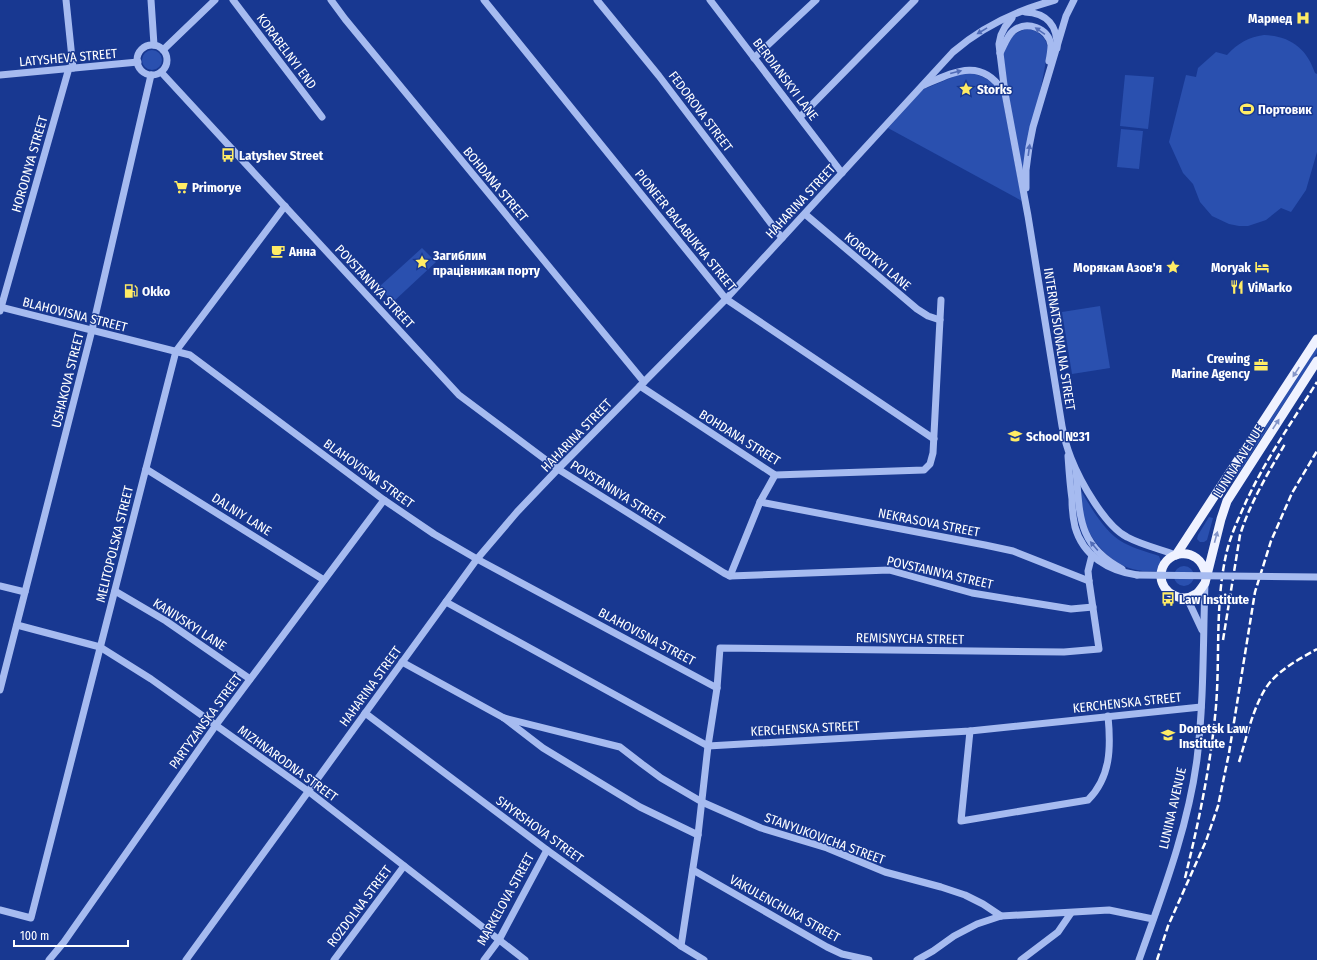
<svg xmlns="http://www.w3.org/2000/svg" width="1317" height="960" font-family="'Fira Sans Condensed',sans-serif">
	<rect width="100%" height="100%" fill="#183891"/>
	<g fill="#2a50af">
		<path d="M1028 29C1040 31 1047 38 1048 51L1040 92 1023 174 1008 93 1003 54 1012 37 1015 34 1023 30Z"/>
		<path d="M1264 35C1291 36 1307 49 1315 73L1317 74V152L1306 190 1291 212 1281 208 1266 220 1248 226H1239L1229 224 1212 216 1200 202 1193 184 1183 173 1169 142 1186 75 1196 77 1198 68 1216 52 1227 55C1238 43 1249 37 1264 35Z"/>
		<circle cx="152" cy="60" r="10"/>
		<path d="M970 73C985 76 994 82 1002 95L1022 201 888 128 922 90 960 74Z"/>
		<path d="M1125 75 1154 77 1148 129 1120 126Z"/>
		<path d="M1121 129 1143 131 1139 169 1117 167Z"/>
		<path d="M422 248 436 262 393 302 379 287Z"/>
		<path d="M1100 306 1110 368 1072 374 1062 312Z"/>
		<path d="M1317 347V353L1234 480 1232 478Z"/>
		<path d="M1081 491C1092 509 1105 533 1124 543 1135 549 1148 552 1159 556L1162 564 1159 571C1152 571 1144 572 1137 570 1114 566 1092 544 1085 522 1082 512 1082 501 1081 491Z"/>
		<path d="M1209 517 1213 518 1207 540 1204 542H1200L1197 539 1198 535Z"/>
		<circle cx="1184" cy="576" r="10"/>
	</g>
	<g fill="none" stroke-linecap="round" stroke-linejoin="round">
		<g stroke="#a6bbf0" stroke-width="7">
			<path d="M66 0 73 68"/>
			<path d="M151 0 154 45"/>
			<path d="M233 0 322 117"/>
			<path d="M331 0 345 19 644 382"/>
			<path d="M484 0 726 299 934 439"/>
			<path d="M597 0 659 76 782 238"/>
			<path d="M710 0 842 173"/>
			<path d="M1025 12C1047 13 1058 26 1057 48"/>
			<path d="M1012 18 1005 27 1001 35 999 44 1000 53 1005 93 1028 216 1062 426C1064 437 1067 448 1071 458 1080 481 1105 526 1127 537 1142 545 1160 549 1176 555"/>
			<circle cx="152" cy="60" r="15"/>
			<path d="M163 50 215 0"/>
			<path d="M1000 53C1004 46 1007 36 1013 31 1027 20 1048 28 1051 45 1051 51 1050 56 1049 61"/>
			<path d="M754 58 816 0"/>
			<path d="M161 72 459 395 558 469 724 573 730 576 889 570 972 593 1071 609 1093 607"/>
			<path d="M0 75 138 62"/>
			<path d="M924 85C954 72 981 57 1003 91"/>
			<path d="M800 117 915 0"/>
			<path d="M1026 188V170L1029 147 1033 127 1066 16 1074 0"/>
			<path d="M805 214 917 309 928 316 940 320"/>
			<path d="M0 307 190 355 384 500 434 534 477 559 717 688"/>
			<path d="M0 311 69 68"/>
			<path d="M640 386 775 475 924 470 930 464 933 453 941 300"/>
			<path d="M1068 456C1069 471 1070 485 1072 499 1072 509 1073 518 1075 527 1083 556 1109 571 1137 575"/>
			<path d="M146 469 324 580"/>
			<path d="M1076 471C1080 515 1077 545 1122 569"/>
			<path d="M760 502 985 545 1013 551 1089 581"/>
			<path d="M730 576 760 502 775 475"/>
			<path d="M0 586 25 592"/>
			<path d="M115 591 166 621 250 679"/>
			<path d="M1187 598 1202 630"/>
			<path d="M446 602 708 746 970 731 1201 707"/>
			<path d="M17 625 100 647 151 679 308 791 525 960"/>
			<path d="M402 662 504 718 543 748 640 807 698 835"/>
			<path d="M0 690 92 330 151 75"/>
			<path d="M365 713 547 850 681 946 704 960"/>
			<path d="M504 718 620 747 642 764 661 778 702 802 761 828 827 848 885 872 941 887 965 895 983 904 1001 916"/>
			<path d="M970 731 961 821 1088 800C1111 777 1111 747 1108 716"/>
			<path d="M693 870 827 947 842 954 869 960"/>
			<path d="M0 910 31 918 176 351 285 206"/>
			<path d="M681 946 698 835 708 746 717 688 720 648 1064 652 1099 649 1089 581 1088 571 1092 555"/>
			<path d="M49 960 64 942 216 725 384 500"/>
			<path d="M186 960 477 559 517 512 558 469 726 299 953 52C982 27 1018 10 1055 0"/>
			<path d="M334 960 404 866"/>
			<path d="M484 960 499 940 547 850"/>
			<path d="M917 960 933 951 954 936 977 924 1001 916 1109 910 1153 919"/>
			<path d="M1021 960 1058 932 1071 913"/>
			<path d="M1139 960C1162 895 1188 828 1197 759 1204 701 1203 641 1205 583"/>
		</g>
		<g stroke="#eff2ff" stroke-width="9">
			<path d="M1176 555 1317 339"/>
			<path d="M1206 575C1200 543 1160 550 1161 577 1162 593 1182 604 1196 594 1200 591 1202 587 1205 583L1221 519 1227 501 1317 361"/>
		</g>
		<g stroke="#fff" stroke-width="2.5" stroke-dasharray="7 3" stroke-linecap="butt">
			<path d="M1223 640 1240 535C1250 503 1268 473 1285 444"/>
			<path d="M1239 762C1247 737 1254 701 1271 681 1284 667 1301 658 1317 649"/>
			<path d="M1185 878C1199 821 1211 764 1216 706 1220 656 1215 605 1226 555 1229 541 1235 526 1241 513 1261 466 1290 425 1317 382"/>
			<path d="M1157 960 1168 926 1206 841 1218 806 1229 753 1255 592 1271 541 1292 493 1317 451"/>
		</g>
		<path stroke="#a6bbf0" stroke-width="7" d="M1137 575 1317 577"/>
	</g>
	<defs><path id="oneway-solid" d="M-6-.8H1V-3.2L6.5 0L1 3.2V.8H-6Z"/></defs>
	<g fill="#516cb7">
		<use href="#oneway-solid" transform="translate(982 31) rotate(149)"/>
		<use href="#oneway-solid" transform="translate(1040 31) rotate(-146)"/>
		<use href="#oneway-solid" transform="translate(956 72) rotate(-14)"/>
		<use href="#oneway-solid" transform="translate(1029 150) rotate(-82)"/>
		<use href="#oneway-solid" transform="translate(1094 546) rotate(-130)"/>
	</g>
	<g fill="#8495c8">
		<use href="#oneway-solid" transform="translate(1296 372) rotate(123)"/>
		<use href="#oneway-solid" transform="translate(1276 424) rotate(-57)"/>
		<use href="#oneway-solid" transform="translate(1216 537) rotate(-75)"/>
	</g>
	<defs>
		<symbol id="hospital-bare" viewBox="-9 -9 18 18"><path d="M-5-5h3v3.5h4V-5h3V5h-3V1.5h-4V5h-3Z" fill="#ffec65" stroke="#183891" stroke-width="2.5" paint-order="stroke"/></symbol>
		<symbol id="sight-bare" viewBox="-9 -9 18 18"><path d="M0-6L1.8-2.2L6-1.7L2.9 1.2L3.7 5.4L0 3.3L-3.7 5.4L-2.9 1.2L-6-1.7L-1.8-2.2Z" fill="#ffec65" stroke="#183891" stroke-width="2.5" paint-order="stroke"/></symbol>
		<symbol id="stadium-bare" viewBox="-9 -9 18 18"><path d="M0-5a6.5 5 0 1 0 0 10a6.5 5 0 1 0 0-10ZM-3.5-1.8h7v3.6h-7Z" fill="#ffec65" stroke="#183891" stroke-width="2.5" paint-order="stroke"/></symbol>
		<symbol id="bus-bare" viewBox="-9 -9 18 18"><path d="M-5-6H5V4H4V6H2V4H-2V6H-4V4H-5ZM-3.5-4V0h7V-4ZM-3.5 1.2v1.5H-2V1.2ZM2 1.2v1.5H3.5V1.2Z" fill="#ffec65" stroke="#183891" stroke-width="2.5" paint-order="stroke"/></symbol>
		<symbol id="supermarket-bare" viewBox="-9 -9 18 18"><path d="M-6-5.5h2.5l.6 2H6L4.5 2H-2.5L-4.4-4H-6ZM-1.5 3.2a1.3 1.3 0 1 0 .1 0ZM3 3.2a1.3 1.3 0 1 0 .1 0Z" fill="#ffec65" stroke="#183891" stroke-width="2.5" paint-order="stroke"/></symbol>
		<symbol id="cafe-bare" viewBox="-9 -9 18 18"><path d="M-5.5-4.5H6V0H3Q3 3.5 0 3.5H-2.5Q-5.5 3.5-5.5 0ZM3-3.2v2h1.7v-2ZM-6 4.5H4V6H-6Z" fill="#ffec65" stroke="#183891" stroke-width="2.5" paint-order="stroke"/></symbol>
		<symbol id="hotel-bare" viewBox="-9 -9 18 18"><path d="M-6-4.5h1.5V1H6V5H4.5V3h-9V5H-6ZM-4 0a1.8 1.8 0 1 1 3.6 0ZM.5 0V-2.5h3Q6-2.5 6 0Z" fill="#ffec65" stroke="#183891" stroke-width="2.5" paint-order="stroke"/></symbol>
		<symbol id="restaurant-bare" viewBox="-9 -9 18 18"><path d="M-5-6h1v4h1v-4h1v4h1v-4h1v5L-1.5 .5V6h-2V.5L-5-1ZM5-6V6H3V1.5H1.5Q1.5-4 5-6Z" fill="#ffec65" stroke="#183891" stroke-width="2.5" paint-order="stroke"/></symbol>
		<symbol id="fuel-bare" viewBox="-9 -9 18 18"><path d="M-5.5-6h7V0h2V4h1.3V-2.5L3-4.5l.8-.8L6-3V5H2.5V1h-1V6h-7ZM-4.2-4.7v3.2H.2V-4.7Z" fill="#ffec65" stroke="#183891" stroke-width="2.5" paint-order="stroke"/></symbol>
		<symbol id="office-bare" viewBox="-9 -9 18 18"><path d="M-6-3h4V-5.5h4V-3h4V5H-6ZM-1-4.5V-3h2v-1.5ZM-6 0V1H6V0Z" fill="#ffec65" stroke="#183891" stroke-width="2.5" paint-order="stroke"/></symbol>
		<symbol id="school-bare" viewBox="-9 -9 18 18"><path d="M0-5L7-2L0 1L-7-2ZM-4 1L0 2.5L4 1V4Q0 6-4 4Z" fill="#ffec65" stroke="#183891" stroke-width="2.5" paint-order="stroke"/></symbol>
		<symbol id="university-bare" viewBox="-9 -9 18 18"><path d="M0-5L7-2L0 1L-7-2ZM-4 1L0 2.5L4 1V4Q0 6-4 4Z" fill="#ffec65" stroke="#183891" stroke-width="2.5" paint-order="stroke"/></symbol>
	</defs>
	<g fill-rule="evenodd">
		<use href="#hospital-bare" x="1293" y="8" width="20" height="20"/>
		<use href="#sight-bare" x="956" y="79" width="20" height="20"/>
		<use href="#stadium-bare" x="1237" y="99" width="20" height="20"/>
		<use href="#bus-bare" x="218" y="145" width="20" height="20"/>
		<use href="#supermarket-bare" x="171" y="177" width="20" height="20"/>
		<use href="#cafe-bare" x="268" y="241" width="20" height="20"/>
		<use href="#sight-bare" x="412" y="252" width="20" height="20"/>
		<use href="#sight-bare" x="1163" y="257" width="20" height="20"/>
		<use href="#hotel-bare" x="1252" y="257" width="20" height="20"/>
		<use href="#restaurant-bare" x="1227" y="277" width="20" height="20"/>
		<use href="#fuel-bare" x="121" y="281" width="20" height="20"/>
		<use href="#office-bare" x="1251" y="355" width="20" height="20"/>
		<use href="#school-bare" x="1005" y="426" width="20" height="20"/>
		<use href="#bus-bare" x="1158" y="589" width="20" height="20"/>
		<use href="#university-bare" x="1158" y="725" width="20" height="20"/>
	</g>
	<g text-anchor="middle" stroke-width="3" stroke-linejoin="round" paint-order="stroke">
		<g font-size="13" font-weight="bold" fill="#fff" stroke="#183891" text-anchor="start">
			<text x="1292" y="23" text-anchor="end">Мармед</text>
			<text x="977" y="94">Storks</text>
			<text x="1258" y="114">Портовик</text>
			<text x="239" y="160">Latyshev Street</text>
			<text x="192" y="192">Primorye</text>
			<text x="289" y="256">Анна</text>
			<text x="433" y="260">Загиблим<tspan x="433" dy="15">працівникам порту</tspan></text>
			<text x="1162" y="272" text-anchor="end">Морякам Азов'я</text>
			<text x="1251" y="272" text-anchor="end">Moryak</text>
			<text x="1248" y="292">ViMarko</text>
			<text x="142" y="296">Okko</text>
			<text x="1250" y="363" text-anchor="end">Crewing<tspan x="1250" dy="15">Marine Agency</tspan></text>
			<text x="1026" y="441">School №31</text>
			<text x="1179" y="604">Law Institute</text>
			<text x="1179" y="733">Donetsk Law<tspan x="1179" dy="15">Institute</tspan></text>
		</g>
		<g font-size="13" fill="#fff" stroke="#183891">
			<text transform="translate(287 51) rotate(53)" y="5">KORABELNYI END</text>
			<text transform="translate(68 57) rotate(-5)" y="5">LATYSHEVA STREET</text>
			<text transform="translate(786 79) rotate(53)" y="5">BERDIANSKYI LANE</text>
			<text transform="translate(701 111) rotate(53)" y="5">FEDOROVA STREET</text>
			<text transform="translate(29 164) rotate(-74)" y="5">HORODNYA STREET</text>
			<text transform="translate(496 184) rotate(50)" y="5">BOHDANA STREET</text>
			<text transform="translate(800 201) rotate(-47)" y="5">HAHARINA STREET</text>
			<text transform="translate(686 230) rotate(51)" y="5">PIONEER BALABUKHA STREET</text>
			<text transform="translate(878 261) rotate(40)" y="5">KOROTKYI LANE</text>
			<text transform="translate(375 286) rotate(47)" y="5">POVSTANNYA STREET</text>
			<text transform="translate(75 314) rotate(14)" y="5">BLAHOVISNA STREET</text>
			<text transform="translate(1060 339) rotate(81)" y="5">INTERNATSIONALNA STREET</text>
			<text transform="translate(67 380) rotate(-76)" y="5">USHAKOVA STREET</text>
			<text transform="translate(576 435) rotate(-46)" y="5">HAHARINA STREET</text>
			<text transform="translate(740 437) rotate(32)" y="5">BOHDANA STREET</text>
			<text transform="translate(1238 461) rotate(-58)" y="5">LUNINA AVENUE</text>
			<text transform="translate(369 473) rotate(36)" y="5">BLAHOVISNA STREET</text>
			<text transform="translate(618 492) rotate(32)" y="5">POVSTANNYA STREET</text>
			<text transform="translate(242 514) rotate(32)" y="5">DALNIY LANE</text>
			<text transform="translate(929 522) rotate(11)" y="5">NEKRASOVA STREET</text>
			<text transform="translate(114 544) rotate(-76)" y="5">MELITOPOLSKA STREET</text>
			<text transform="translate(940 572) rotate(13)" y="5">POVSTANNYA STREET</text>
			<text transform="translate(190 624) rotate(33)" y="5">KANIVSKYI LANE</text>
			<text transform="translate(647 636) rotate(28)" y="5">BLAHOVISNA STREET</text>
			<text transform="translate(910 638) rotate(1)" y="5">REMISNYCHA STREET</text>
			<text transform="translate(370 686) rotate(-54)" y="5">HAHARINA STREET</text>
			<text transform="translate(1127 702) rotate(-6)" y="5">KERCHENSKA STREET</text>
			<text transform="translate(205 721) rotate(-54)" y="5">PARTYZANSKA STREET</text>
			<text transform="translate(805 728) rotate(-3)" y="5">KERCHENSKA STREET</text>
			<text transform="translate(288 763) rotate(36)" y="5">MIZHNARODNA STREET</text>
			<text transform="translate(1172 808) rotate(-77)" y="5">LUNINA AVENUE</text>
			<text transform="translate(540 829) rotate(36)" y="5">SHYRSHOVA STREET</text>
			<text transform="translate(825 838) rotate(20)" y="5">STANYUKOVICHA STREET</text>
			<text transform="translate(505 899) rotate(-61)" y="5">MARKELOVA STREET</text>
			<text transform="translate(359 906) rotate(-53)" y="5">ROZDOLNA STREET</text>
			<text transform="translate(785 908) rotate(29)" y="5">VAKULENCHUKA STREET</text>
		</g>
	</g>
	<path d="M14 940v6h114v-6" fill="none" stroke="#ffffff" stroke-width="2"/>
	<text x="20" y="940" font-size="12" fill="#ffffff" stroke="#183891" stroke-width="3" paint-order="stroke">100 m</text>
</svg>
